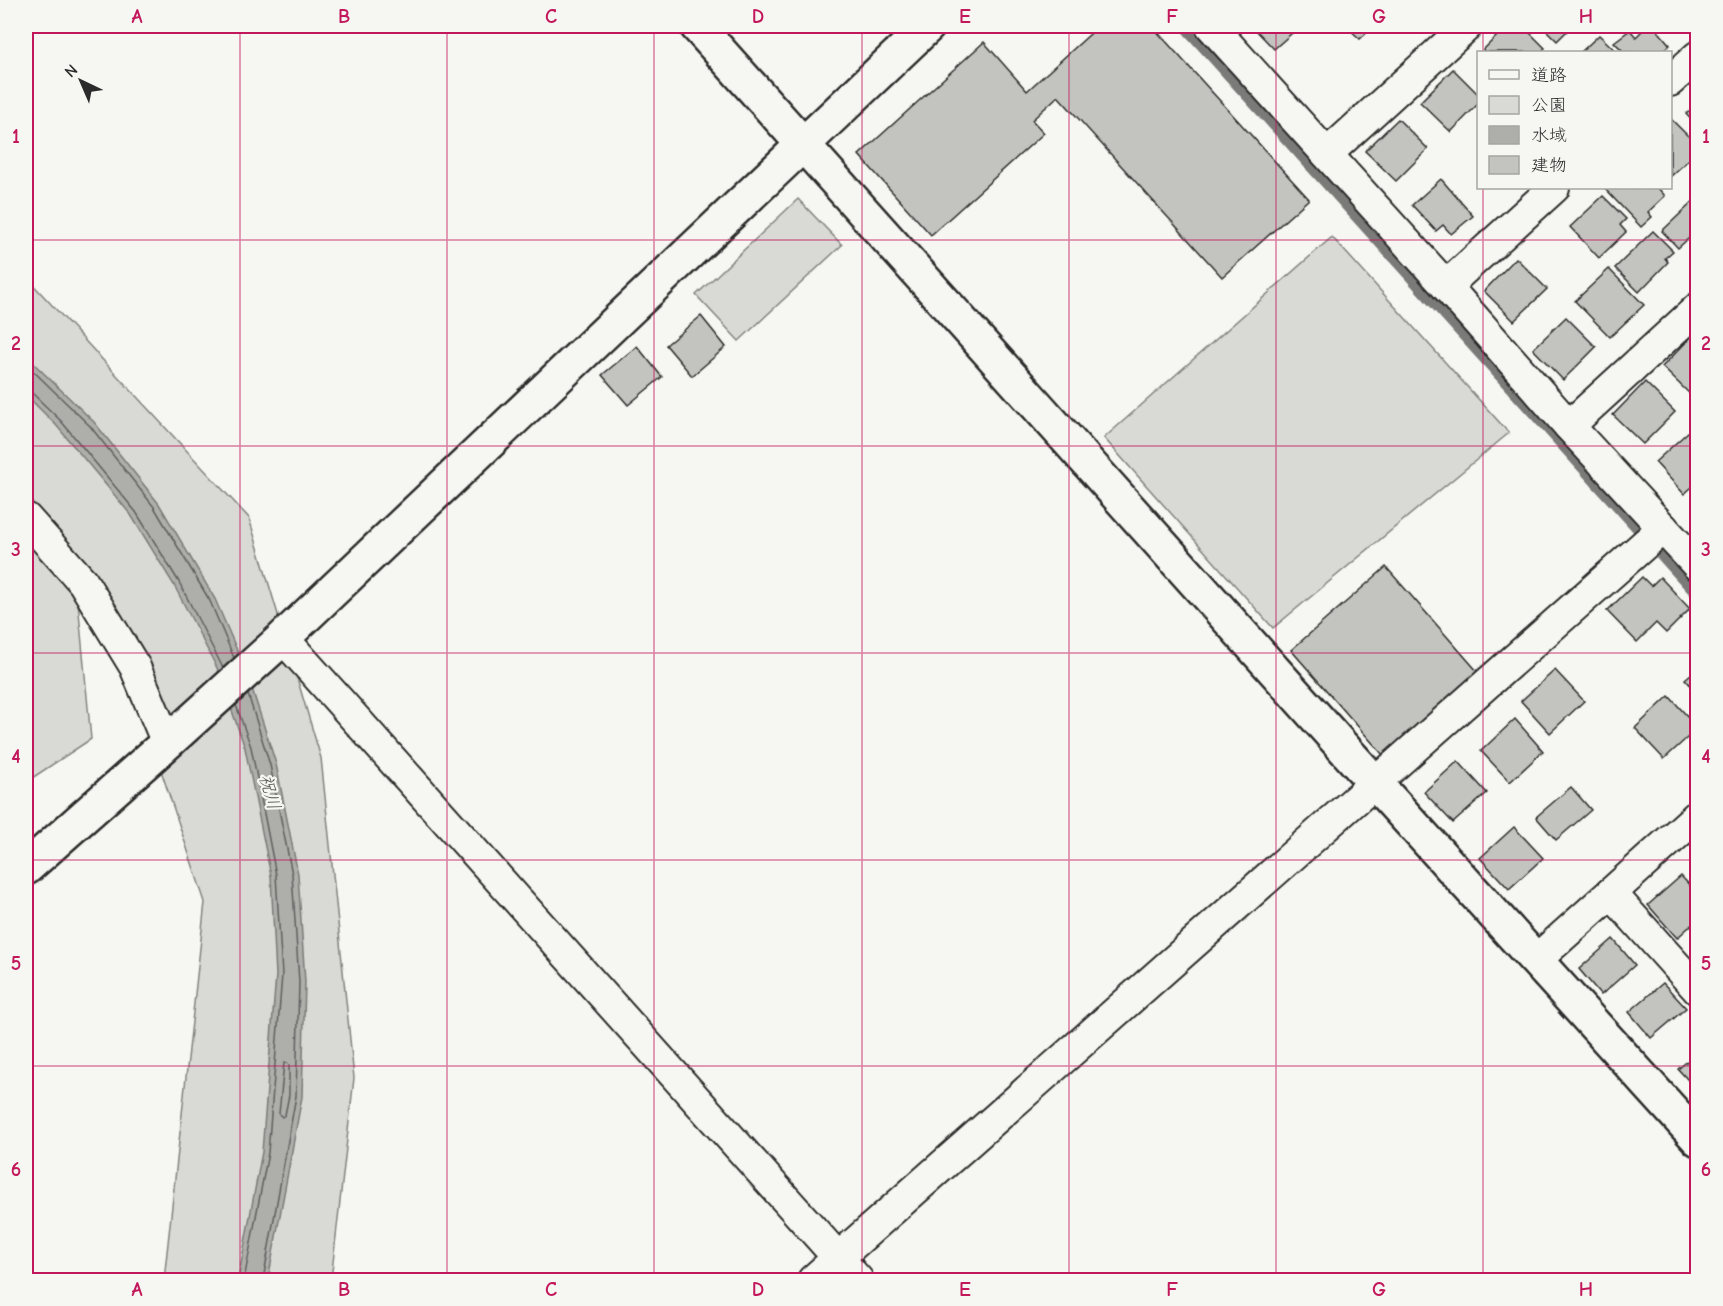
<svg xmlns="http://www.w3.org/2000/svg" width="1723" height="1306" font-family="'Comic Neue','Klee One',sans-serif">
	<rect width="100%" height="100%" fill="#f6f6f2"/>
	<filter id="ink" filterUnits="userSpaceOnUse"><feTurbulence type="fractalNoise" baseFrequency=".0167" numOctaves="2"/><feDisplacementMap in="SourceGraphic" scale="12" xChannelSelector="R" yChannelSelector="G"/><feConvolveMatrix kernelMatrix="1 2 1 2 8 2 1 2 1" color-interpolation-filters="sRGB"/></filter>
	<g filter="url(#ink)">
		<g fill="#d9d9d5" stroke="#828280" stroke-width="1.5">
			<path d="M798 199 842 245 739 341 696 295Z"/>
			<path d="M1332 237 1509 433 1273 628 1104 438Z"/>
			<path d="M26 277 249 518 321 758 354 1078 331 1280H164L205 902 116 636 77 591 91 739 26 782V543L72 585 26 527Z"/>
		</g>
		<path fill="#aeaeab" stroke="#7a7a78" stroke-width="1.5" d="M26 356 94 422 159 504 215 599 248 676 276 764 298 874 305 982 302 1097 268 1280H238L262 1152 276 975 271 876 245 748 217 668 174 585 131 515 56 425 26 395Z"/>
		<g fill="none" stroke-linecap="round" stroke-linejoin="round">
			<g stroke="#5f5f5e" stroke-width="1.5">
				<path d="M26 364 90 426 154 507 210 601 234 658"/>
				<path d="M26 391 32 393 61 421 136 512 179 582 223 668"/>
				<path d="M248 694 270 765 292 874 299 982 296 1096 263 1280"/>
				<path d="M236 705 251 747 276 875 282 975 268 1153 244 1280"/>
				<path d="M284 1063H287L289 1065V1095L285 1115 282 1117 279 1114Z"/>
			</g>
			<path stroke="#7a7a78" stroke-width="9" d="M1183 26 1698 597"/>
		</g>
		<g fill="#c3c3c0" stroke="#2b2b2b" stroke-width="1.5">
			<path d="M1099 26H1152L1309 199 1222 277 1058 96 1032 120 1044 133 931 235 859 155 984 42 1027 91Z"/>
			<path d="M1252 26H1300L1274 49Z"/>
			<path d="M1346 26H1374L1360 39Z"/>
			<path d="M1507 26H1523L1545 48 1541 52H1485L1483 50Z"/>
			<path d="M1542 26H1572L1557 41Z"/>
			<path d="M1647 26H1654L1670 45 1662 52H1624L1614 42 1630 30 1636 37Z"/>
			<path d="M1599 35 1617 52H1581Z"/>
			<path d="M1453 69 1478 94V104L1451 132 1420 102Z"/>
			<path d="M1698 103V127L1686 114Z"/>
			<path d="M1670 118 1698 146V151L1670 177Z"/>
			<path d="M1398 119 1428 149 1396 181 1365 151Z"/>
			<path d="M1441 179 1473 216 1451 234 1443 225 1436 231 1412 205Z"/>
			<path d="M1604 188H1658L1665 196 1648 212 1652 217 1641 227Z"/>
			<path d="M1603 196 1626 219 1620 225 1626 232 1599 258 1570 227Z"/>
			<path d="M1698 197V230L1678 248 1662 231Z"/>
			<path d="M1653 231 1673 251 1665 258 1668 262 1639 292 1615 268Z"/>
			<path d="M1516 258 1547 289 1514 321 1484 291Z"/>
			<path d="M1609 269 1644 305 1610 337 1575 301Z"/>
			<path d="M701 316 726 347 692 376 666 345Z"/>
			<path d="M1566 317 1596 347 1563 380 1533 349Z"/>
			<path d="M1694 334 1698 337V392L1693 397 1662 367Z"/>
			<path d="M637 346 662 377 628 405 602 375Z"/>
			<path d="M1645 382 1675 412 1643 444 1613 415Z"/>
			<path d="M1689 431 1698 441V482L1684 494 1655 462Z"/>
			<path d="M1386 567 1478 672 1383 755 1291 650Z"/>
			<path d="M1642 577 1651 586 1660 577 1690 609 1666 633 1656 623 1637 642 1607 611Z"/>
			<path d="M1698 668V693L1685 679Z"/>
			<path d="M1555 670 1584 701 1550 733 1521 701Z"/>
			<path d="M1669 696 1698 728 1664 759 1635 728Z"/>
			<path d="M1515 719 1543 751 1510 782 1481 751Z"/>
			<path d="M1458 761 1487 793 1453 823 1424 792Z"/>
			<path d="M1571 787 1591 810 1556 840 1536 817Z"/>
			<path d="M1514 827 1543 858 1509 889 1480 858Z"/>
			<path d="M1681 876 1698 894V919L1677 938 1648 905Z"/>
			<path d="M1613 939 1635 965 1601 995 1579 969Z"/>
			<path d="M1663 983 1686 1008 1651 1038 1629 1012Z"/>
			<path d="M1698 1052V1091L1678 1069Z"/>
		</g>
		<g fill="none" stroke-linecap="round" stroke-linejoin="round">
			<defs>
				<g id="street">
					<path d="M1211 26 1446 286 1569 426 1698 566"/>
					<path d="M1670 81 1698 56"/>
					<path d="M1327 154 1467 26"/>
					<path d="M1446 286 1554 188"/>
					<path d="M1569 426 1698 308"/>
					<path d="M26 518 83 582 135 667 167 743"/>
					<path d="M283 638 858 1280"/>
					<path d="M1611 893 1698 990"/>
					<path d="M1536 960 1698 815"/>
					<path d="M813 1280 1663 528"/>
				</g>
				<g id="secondary">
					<path d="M697 26 1375 783 1698 1139"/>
					<path d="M26 868 167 743 283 638 928 26"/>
				</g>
			</defs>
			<use href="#street" stroke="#2b2b2b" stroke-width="34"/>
			<use href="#secondary" stroke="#2b2b2b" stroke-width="38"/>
			<use href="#street" stroke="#f6f6f2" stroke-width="30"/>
			<use href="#secondary" stroke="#f6f6f2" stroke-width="33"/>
		</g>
	</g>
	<path fill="none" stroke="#c2185b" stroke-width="1.5" stroke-opacity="0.55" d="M240 26V1280M447 26V1280M654 26V1280M862 26V1280M1069 26V1280M1276 26V1280M1483 26V52M1483 188V1280M26 240H1698M26 446H1698M26 653H1698M26 860H1698M26 1066H1698"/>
	<g text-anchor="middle" stroke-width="4.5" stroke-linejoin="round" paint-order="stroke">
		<g font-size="18" font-style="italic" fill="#525251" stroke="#f6f6f2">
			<text transform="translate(270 792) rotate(74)" y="6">祝川</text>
		</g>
	</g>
	<rect width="1723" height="1306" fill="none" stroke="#f6f6f2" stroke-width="66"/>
	<rect x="1477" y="51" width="195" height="138" fill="#f6f6f2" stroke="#a5a5a2" stroke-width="1.5"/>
	<rect x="1489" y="70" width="30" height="9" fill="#f6f6f2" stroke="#a5a5a2" stroke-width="1.5"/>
	<text x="1531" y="81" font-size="18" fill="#2b2b2b">道路</text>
	<rect x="1489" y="96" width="30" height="18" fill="#d9d9d5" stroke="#a5a5a2" stroke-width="1.5"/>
	<text x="1531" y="111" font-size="18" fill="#2b2b2b">公園</text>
	<rect x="1489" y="126" width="30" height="18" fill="#aeaeab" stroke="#a5a5a2" stroke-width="1.5"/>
	<text x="1531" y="141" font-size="18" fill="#2b2b2b">水域</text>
	<rect x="1489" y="156" width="30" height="18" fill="#c3c3c0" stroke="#a5a5a2" stroke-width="1.5"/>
	<text x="1531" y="171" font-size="18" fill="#2b2b2b">建物</text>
	<g transform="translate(81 81) rotate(316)" stroke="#f6f6f2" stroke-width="4.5" paint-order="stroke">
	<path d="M0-4.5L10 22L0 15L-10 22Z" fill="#2b2b2b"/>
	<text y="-9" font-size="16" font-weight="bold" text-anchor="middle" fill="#2b2b2b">N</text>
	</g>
	<rect x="33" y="33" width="1657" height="1240" fill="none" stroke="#c2185b" stroke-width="2"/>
	<g font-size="20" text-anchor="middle" font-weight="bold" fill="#c2185b">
		<text x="137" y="23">A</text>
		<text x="344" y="23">B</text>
		<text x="551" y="23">C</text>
		<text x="758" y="23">D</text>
		<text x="965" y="23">E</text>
		<text x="1172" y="23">F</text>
		<text x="1379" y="23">G</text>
		<text x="1586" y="23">H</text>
		<text x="16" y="143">1</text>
		<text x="1706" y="143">1</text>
		<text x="16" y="350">2</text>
		<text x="1706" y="350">2</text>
		<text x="16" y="556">3</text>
		<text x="1706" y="556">3</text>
		<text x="16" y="763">4</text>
		<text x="1706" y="763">4</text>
		<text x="16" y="970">5</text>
		<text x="1706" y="970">5</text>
		<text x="16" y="1176">6</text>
		<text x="1706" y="1176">6</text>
		<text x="137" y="1296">A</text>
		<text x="344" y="1296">B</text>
		<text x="551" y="1296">C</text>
		<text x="758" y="1296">D</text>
		<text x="965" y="1296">E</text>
		<text x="1172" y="1296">F</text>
		<text x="1379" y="1296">G</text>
		<text x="1586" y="1296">H</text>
	</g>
</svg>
